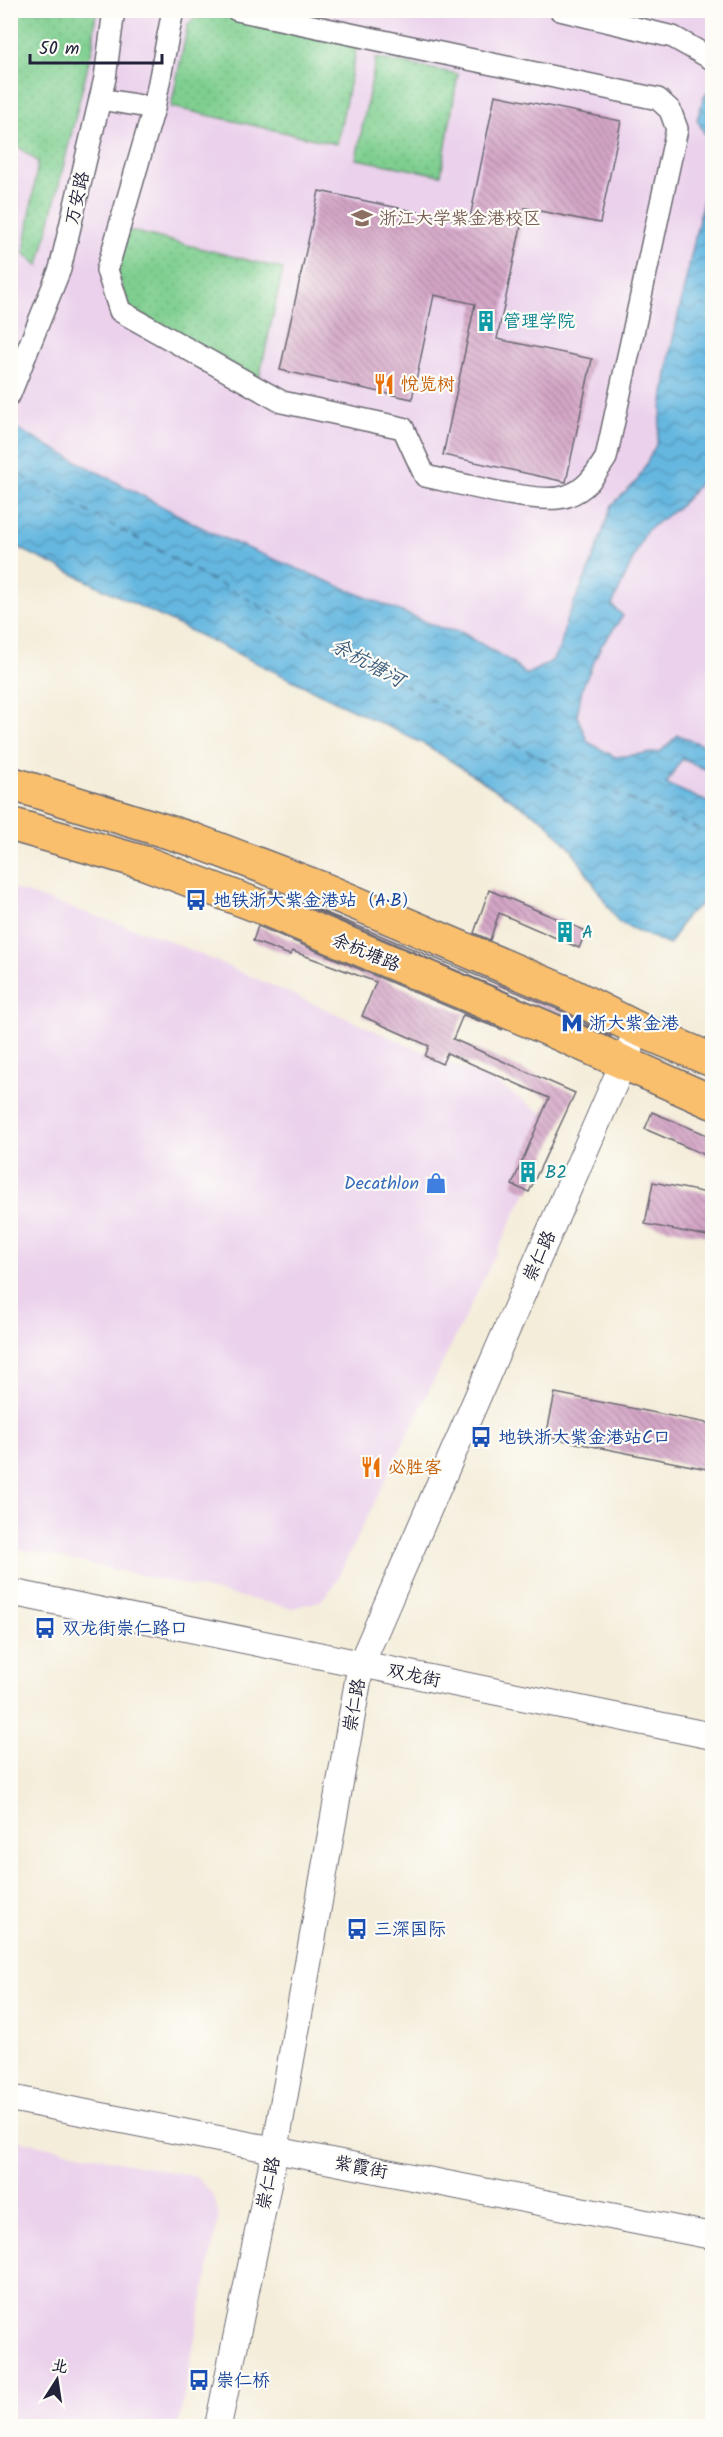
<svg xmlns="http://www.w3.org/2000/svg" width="723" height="2437" font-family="Kalam,'LXGW WenKai TC',sans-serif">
	<defs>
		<pattern id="grass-dots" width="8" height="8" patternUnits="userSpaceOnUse" patternTransform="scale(1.5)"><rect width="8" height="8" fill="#7fcf90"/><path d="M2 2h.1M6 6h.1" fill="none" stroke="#6db17d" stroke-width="1.8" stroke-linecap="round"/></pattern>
		<pattern id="water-waves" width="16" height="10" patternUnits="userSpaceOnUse" patternTransform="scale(1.5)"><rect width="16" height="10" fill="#65b7e0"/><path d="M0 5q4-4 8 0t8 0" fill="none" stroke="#5394b7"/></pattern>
		<pattern id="building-back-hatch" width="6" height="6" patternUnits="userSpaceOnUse" patternTransform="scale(1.5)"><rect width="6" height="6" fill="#d4a5c6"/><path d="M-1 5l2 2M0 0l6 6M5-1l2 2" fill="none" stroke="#ac86a2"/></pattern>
	</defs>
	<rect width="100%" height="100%" fill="#fdfcf7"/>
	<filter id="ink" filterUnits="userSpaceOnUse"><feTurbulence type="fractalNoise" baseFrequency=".0167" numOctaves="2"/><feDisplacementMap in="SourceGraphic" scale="12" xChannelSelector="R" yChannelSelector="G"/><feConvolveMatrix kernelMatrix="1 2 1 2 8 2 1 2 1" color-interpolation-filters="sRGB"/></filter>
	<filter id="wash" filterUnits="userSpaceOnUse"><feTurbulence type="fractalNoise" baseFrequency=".008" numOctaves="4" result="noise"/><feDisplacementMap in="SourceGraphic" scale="24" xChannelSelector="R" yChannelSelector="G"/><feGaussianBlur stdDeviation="1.35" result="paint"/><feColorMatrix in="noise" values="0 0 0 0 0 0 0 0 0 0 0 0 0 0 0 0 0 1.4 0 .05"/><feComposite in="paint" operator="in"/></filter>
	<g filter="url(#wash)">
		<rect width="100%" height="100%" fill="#f4edda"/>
		<g fill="#ebd1ec">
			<path d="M10 11H712V804L666 785 588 742 461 632 443 629 216 535 11 426Z"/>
			<path d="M11 888 165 939 495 1083 544 1114 547 1149 333 1587 320 1601 292 1608 11 1547Z"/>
			<path d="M10 2139 197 2177 212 2194 219 2215 178 2426H11Z"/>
		</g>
		<g fill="url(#grass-dots)" stroke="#507866" stroke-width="1.5">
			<path d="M10 11H96L93 45 39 266 24 253 38 162 11 141Z"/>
			<path d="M218 15 357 46 337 144 171 107 188 24 196 17Z"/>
			<path d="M376 58 458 74 441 175 356 159Z"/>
			<path d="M128 230 283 269 259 379 130 308 118 276Z"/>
		</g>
		<path fill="url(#water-waves)" stroke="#446c8e" stroke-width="1.5" d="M712 86V454L701 482 680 506 646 531 612 605 623 616 601 646 582 688 577 716 588 742 615 757 660 752 678 735 712 749V772L682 759 666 784 712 804V896L686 916 669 945 618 922 572 850 545 821 426 745 11 544V426L216 535 443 629 461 632 512 662 526 675 552 661 561 645 566 621 591 565 612 505 637 481 657 443 670 353 711 164 708 140 697 120 704 97Z"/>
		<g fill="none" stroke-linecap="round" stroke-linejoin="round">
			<path stroke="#3d5e7d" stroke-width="1.5" stroke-dasharray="8 6" stroke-linecap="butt" d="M10 469 459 715 582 779 712 835"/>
		</g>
		<g id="blocks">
			<g fill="url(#building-back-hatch)">
				<path d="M495 95 621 121 600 223 525 208 497 339 592 359 566 482 443 455 475 304 434 295 412 399 280 370 319 191 469 223Z"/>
				<path d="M271 890 557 1009 612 1037 271 891Z"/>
				<path d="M489 890 586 931 579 948 499 913 490 940 474 933Z"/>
				<path d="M258 926 503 1030 463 1015 453 1039 575 1093 529 1192 512 1185 549 1098 447 1053 442 1064 425 1056 429 1046 362 1016 376 982 292 951 290 955 253 941Z"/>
				<path d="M652 1112 712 1137V1158L645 1129Z"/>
				<path d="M653 1182 712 1194V1237L645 1224Z"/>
				<path d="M555 1393 712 1424V1470L546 1437Z"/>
			</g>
		</g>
	</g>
	<g filter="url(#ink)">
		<use href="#blocks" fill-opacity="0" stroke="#6c6973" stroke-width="1.5"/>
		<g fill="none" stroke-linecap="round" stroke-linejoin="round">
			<defs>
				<g id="minor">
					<path d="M173 10 154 108 107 270 120 311 282 402 403 428 425 476C454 482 542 506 567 496 587 489 595 475 606 458L677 129 670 110 658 99 237 10"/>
					<path d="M560 10 673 37 712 59"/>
					<path d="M100 99 154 108"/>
					<path d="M10 394 60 269 105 78 114 10"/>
				</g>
				<g id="tertiary">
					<path d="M10 1592 712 1736"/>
					<path d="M10 2098 712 2236"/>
					<path d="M218 2426 275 2150 361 1664 638 1029"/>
				</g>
				<g id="primary">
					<path d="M10 783 191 839 325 890 565 992 638 1029 712 1060"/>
					<path d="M10 824 145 863 261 907 544 1027 712 1102"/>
				</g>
			</defs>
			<use href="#minor" stroke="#6c6973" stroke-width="24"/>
			<use href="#tertiary" stroke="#6c6973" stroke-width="28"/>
			<use href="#primary" stroke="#6c6973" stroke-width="36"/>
			<use href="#minor" stroke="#fff" stroke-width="21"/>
			<use href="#tertiary" stroke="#fff" stroke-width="26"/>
			<use href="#primary" stroke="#f9bf6c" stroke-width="33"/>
		</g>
	</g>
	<defs>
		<symbol id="university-bare" viewBox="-9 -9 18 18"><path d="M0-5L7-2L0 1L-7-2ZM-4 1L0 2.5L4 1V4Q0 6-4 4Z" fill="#8d6e63" stroke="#fdfcf7" stroke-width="2.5" paint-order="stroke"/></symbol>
		<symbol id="building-bare" viewBox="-9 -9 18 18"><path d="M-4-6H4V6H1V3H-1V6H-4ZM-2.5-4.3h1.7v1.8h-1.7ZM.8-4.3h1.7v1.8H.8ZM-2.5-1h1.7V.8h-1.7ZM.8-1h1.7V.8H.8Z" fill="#0f9aa8" stroke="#fdfcf7" stroke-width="2.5" paint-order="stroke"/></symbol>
		<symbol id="restaurant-bare" viewBox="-9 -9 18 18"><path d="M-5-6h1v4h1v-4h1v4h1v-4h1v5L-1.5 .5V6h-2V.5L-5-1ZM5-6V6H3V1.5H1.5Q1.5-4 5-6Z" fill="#e8710a" stroke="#fdfcf7" stroke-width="2.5" paint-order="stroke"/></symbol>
		<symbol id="bus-bare" viewBox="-9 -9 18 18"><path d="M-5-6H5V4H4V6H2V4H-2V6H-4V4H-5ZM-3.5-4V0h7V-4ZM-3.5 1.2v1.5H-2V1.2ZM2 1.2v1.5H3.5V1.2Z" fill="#1a4fb4" stroke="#fdfcf7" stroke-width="2.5" paint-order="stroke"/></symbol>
		<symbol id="metro-bare" viewBox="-9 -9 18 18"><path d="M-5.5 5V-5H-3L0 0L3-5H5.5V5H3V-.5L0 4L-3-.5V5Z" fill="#1a4fb4" stroke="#fdfcf7" stroke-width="2.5" paint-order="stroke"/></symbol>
		<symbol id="shop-bare" viewBox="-9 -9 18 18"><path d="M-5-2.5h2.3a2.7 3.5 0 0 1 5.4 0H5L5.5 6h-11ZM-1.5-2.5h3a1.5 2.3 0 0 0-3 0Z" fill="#3f7fe0" stroke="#fdfcf7" stroke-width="2.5" paint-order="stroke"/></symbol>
	</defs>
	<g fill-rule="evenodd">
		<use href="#university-bare" x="347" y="203" width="30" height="30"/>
		<use href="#building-bare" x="471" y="306" width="30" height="30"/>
		<use href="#restaurant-bare" x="369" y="369" width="30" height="30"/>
		<use href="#bus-bare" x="181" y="885" width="30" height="30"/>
		<use href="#building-bare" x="550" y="917" width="30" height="30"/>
		<use href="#metro-bare" x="557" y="1008" width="30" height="30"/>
		<use href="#building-bare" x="513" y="1157" width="30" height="30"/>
		<use href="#shop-bare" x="421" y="1168" width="30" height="30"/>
		<use href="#bus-bare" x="466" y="1422" width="30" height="30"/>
		<use href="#restaurant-bare" x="356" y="1452" width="30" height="30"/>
		<use href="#bus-bare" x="30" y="1613" width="30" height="30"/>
		<use href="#bus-bare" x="342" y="1914" width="30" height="30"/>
		<use href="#bus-bare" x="184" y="2365" width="30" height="30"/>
	</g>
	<g text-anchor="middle" stroke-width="4.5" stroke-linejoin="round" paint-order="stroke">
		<g font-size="18" fill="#22223b" stroke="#fdfcf7">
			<text transform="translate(77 198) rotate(-77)" y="6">万安路</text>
			<text transform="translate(366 952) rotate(23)" y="6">余杭塘路</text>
			<text transform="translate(539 1256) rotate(-66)" y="6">崇仁路</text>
			<text transform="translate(414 1675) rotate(12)" y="6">双龙街</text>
			<text transform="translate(354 1705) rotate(-80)" y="6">崇仁路</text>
			<text transform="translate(361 2167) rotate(11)" y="6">紫霞街</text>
			<text transform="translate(268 2183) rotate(-78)" y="6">崇仁路</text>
		</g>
		<g font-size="18" fill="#785e54" stroke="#fdfcf7" text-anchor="start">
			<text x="379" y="224">浙江大学紫金港校区</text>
		</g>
		<g font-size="18" fill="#0d838f" stroke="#fdfcf7" text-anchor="start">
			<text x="503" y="327">管理学院</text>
			<text x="582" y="938">A</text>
			<text x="545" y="1178">B2</text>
		</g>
		<g font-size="18" fill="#c56008" stroke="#fdfcf7" text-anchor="start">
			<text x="401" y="390">悦览树</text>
			<text x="388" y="1473">必胜客</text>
		</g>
		<g font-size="18" fill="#164399" stroke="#fdfcf7" text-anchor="start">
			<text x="213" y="906">地铁浙大紫金港站（A·B）</text>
			<text x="589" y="1029">浙大紫金港</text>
			<text x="498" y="1443">地铁浙大紫金港站C口</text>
			<text x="62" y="1634">双龙街崇仁路口</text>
			<text x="374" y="1935">三深国际</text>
			<text x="216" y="2386">崇仁桥</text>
		</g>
		<g font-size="18" fill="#366cbe" stroke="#fdfcf7" text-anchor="end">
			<text x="419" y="1189">Decathlon</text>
		</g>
		<g font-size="20" font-style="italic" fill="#3d5e7d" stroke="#fdfcf7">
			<text transform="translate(368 662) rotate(29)" y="7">余杭塘河</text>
		</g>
	</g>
	<rect width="723" height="2437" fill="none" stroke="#fdfcf7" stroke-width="36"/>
	<g transform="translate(57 2380) rotate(12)" stroke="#fdfcf7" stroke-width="4.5" paint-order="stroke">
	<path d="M0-4.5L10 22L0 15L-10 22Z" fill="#22223b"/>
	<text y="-9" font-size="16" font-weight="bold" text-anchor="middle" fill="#22223b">北</text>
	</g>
	<path d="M30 54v9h132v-9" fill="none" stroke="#22223b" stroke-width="3"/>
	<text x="39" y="54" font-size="18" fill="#22223b" stroke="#fdfcf7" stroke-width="4.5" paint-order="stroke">50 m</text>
</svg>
